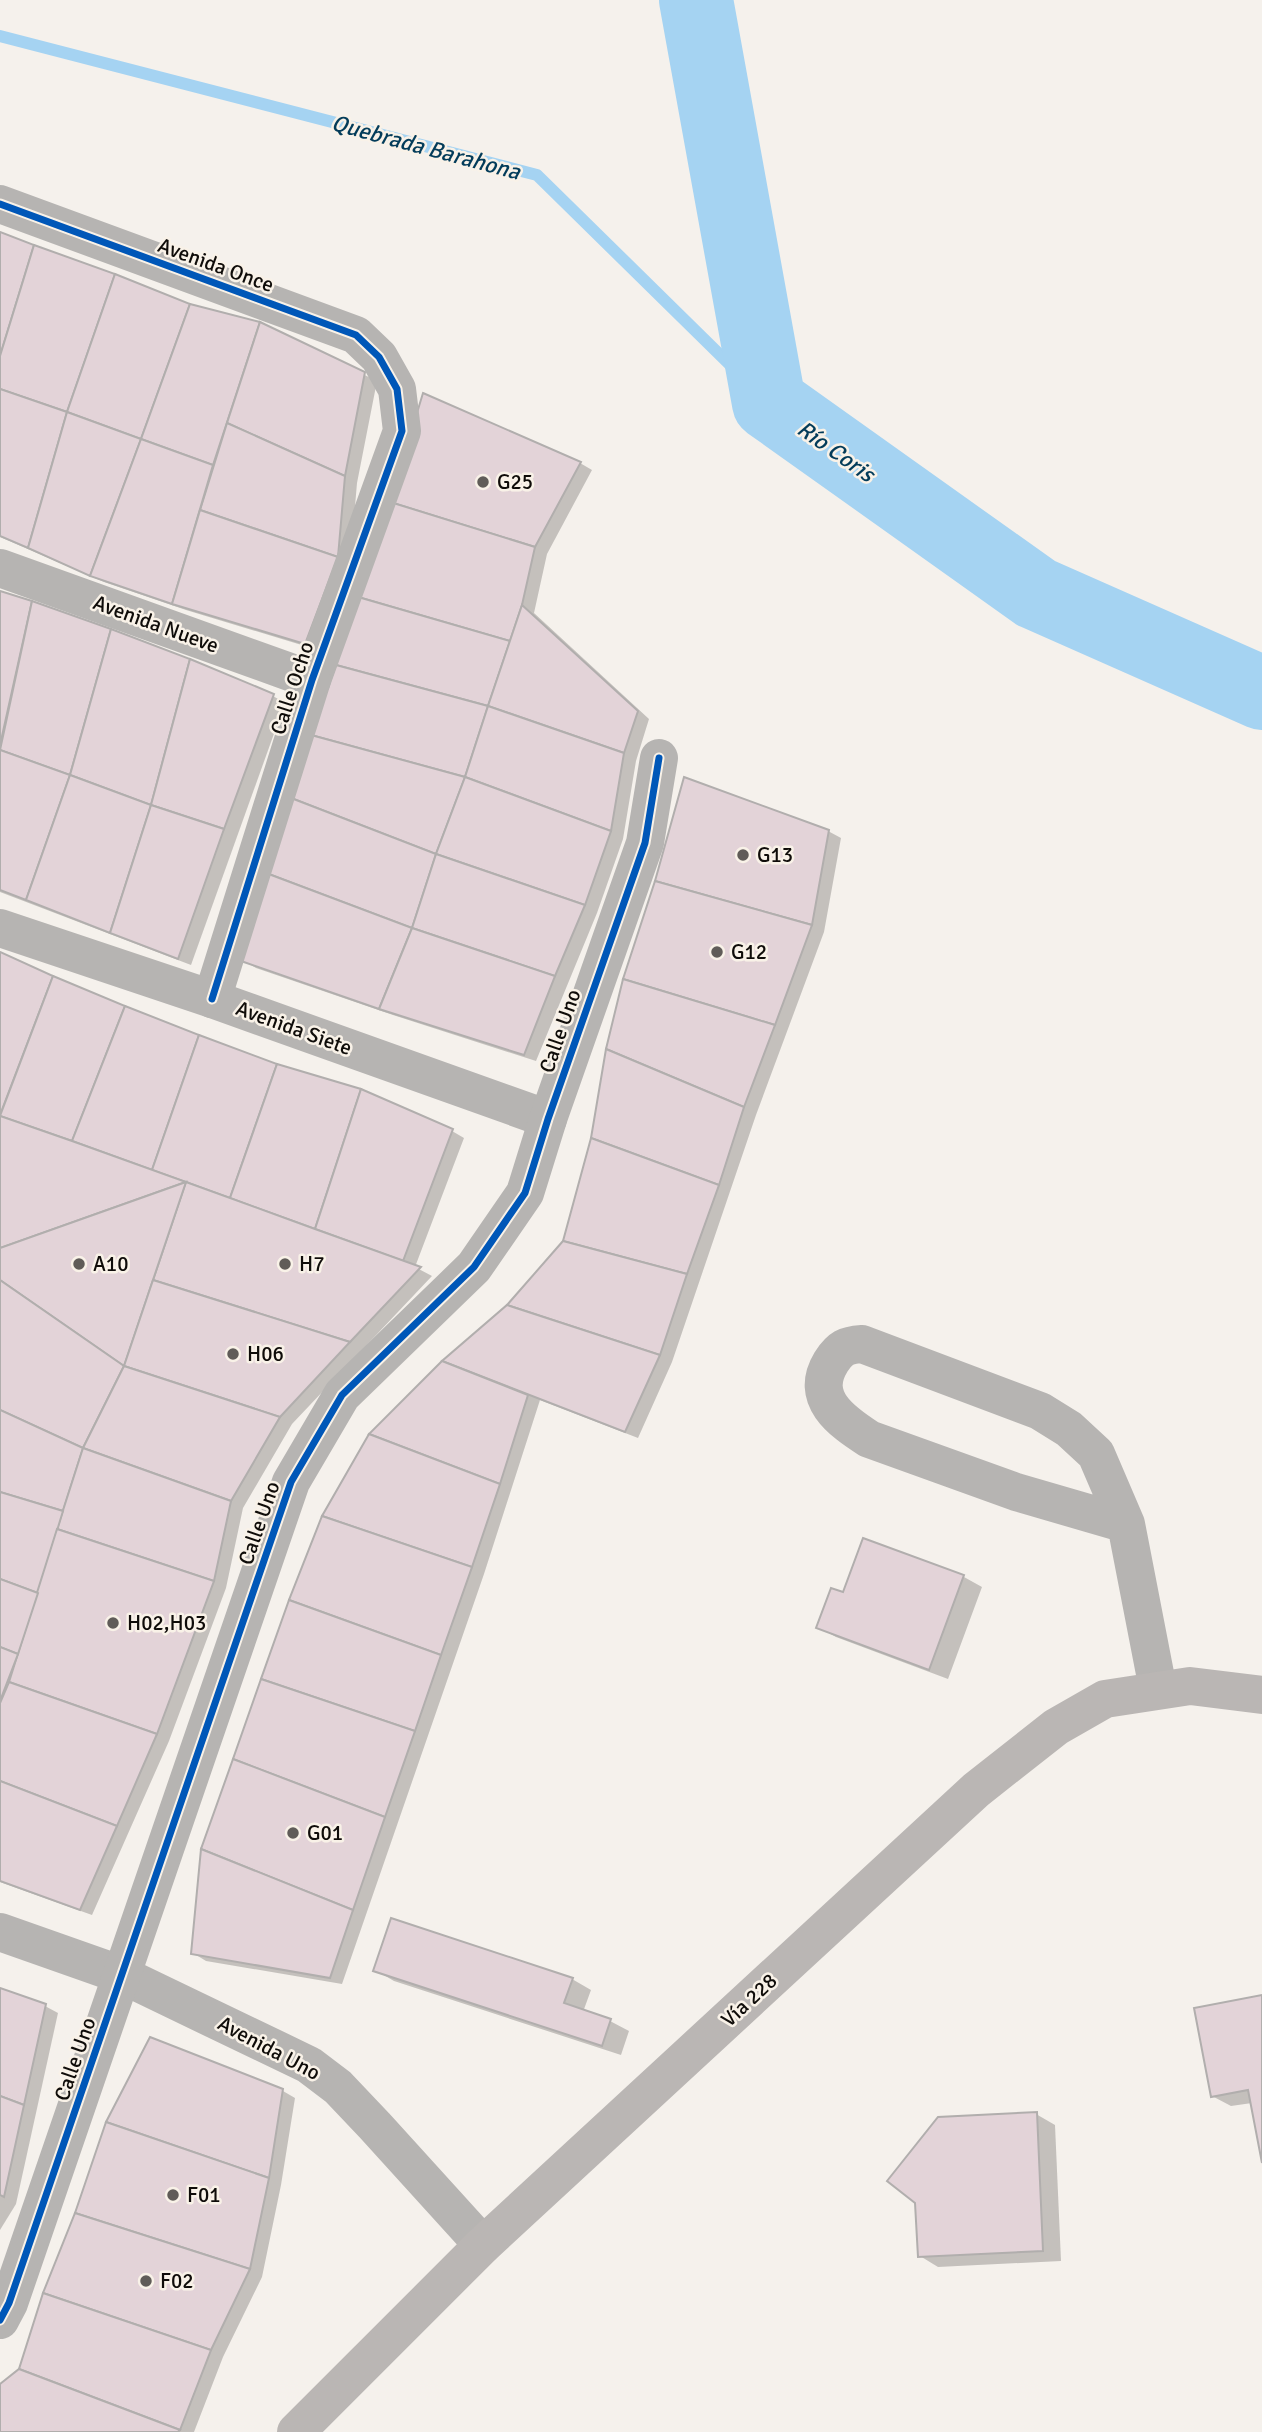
<svg xmlns="http://www.w3.org/2000/svg" width="1262" height="2432" font-family="Signika,sans-serif">
	<rect width="100%" height="100%" fill="#f5f1ec"/>
	<g fill="#0003" fill-rule="evenodd">
		<path d="M0 234 190 306 259 324 377 381 357 483 350 565 318 650 186 610 104 582 0 537Z"/>
		<path d="M580 463 592 470 547 554 534 613 649 719 636 761 623 839 597 913 536 1061 393 1015 256 968 243 960Z"/>
		<path d="M0 593 32 603 273 696 285 703 191 965 0 892Z"/>
		<path d="M828 831 841 838 824 932 756 1115 672 1362 638 1438 540 1400 484 1574 342 1984 206 1961 193 1953 444 1362 508 1306 564 1242Z"/>
		<path d="M0 954 199 1037 452 1131 464 1138 415 1267 432 1276 292 1424 243 1508 226 1588 169 1741 92 1915 0 1882ZM13 1664 15 1665 6 1695 1 1693Z"/>
		<path d="M864 1540 964 1577 982 1587 948 1679 836 1637 818 1627 844 1594Z"/>
		<path d="M375 1970 572 1979 591 1990 583 2012 610 2021 629 2031 621 2055 394 1981Z"/>
		<path d="M0 1990 45 2006 58 2013 16 2204 0 2230Z"/>
		<path d="M1262 1996V2154L1252 2103 1231 2106 1212 2096Z"/>
		<path d="M283 2091 295 2098 281 2185 262 2277 223 2357 194 2432H0V2386L20 2370 45 2293 108 2123Z"/>
		<path d="M1036 2114 1055 2125 1061 2261 938 2267 920 2256Z"/>
	</g>
	<g fill="none" stroke-linecap="round" stroke-linejoin="round">
		<path stroke="#a5d3f2" stroke-width="12" d="M0 36 537 175 769 403"/>
		<path stroke="#a5d3f2" stroke-width="74" d="M696 0 769 403 1036 593 1262 693"/>
	</g>
	<g fill="#e3d3d8" stroke="#b1aead" stroke-width="2">
		<path d="M0 232 34 245 0 356Z"/>
		<path d="M34 245 115 274 67 412 0 389V356Z"/>
		<path d="M115 274 190 304 141 439 67 412Z"/>
		<path d="M190 304 260 322 213 465 141 439Z"/>
		<path d="M260 322 365 372 345 476 227 423Z"/>
		<path d="M0 389 67 412 28 548 0 536Z"/>
		<path d="M423 393 581 462 535 547 390 502Z"/>
		<path d="M67 412 141 439 90 576 28 548Z"/>
		<path d="M227 423 345 476 338 557 200 510Z"/>
		<path d="M141 439 213 465 172 604 90 576Z"/>
		<path d="M390 502 535 547 522 605 510 641 358 597Z"/>
		<path d="M200 510 338 557 305 644 172 604Z"/>
		<path d="M0 591 32 601 0 745Z"/>
		<path d="M358 597 510 641 488 706 336 665Z"/>
		<path d="M32 601 111 629 70 775 0 750Z"/>
		<path d="M522 605 638 711 624 753 488 706Z"/>
		<path d="M111 629 190 659 151 805 70 775Z"/>
		<path d="M190 659 274 694 224 829 151 805Z"/>
		<path d="M336 665 488 706 465 777 311 735Z"/>
		<path d="M488 706 624 753 611 831 465 777Z"/>
		<path d="M311 735 465 777 436 854 291 798Z"/>
		<path d="M0 750 70 775 26 900 0 890Z"/>
		<path d="M70 775 151 805 110 933 26 900Z"/>
		<path d="M465 777 611 831 585 905 436 854Z"/>
		<path d="M684 777 829 830 812 925 655 881Z"/>
		<path d="M291 798 436 854 412 928 266 873Z"/>
		<path d="M151 805 224 829 178 959 110 933Z"/>
		<path d="M436 854 585 905 555 976 412 928Z"/>
		<path d="M266 873 412 928 379 1009 241 961Z"/>
		<path d="M655 881 812 925 775 1025 623 979Z"/>
		<path d="M412 928 555 976 524 1055 379 1009Z"/>
		<path d="M0 952 53 976 0 1115Z"/>
		<path d="M53 976 125 1006 72 1141 0 1116Z"/>
		<path d="M623 979 775 1025 744 1107 606 1049Z"/>
		<path d="M125 1006 199 1035 152 1170 72 1141Z"/>
		<path d="M199 1035 277 1064 230 1198 152 1170Z"/>
		<path d="M606 1049 744 1107 719 1185 591 1138Z"/>
		<path d="M277 1064 361 1089 315 1229 230 1198Z"/>
		<path d="M361 1089 453 1129 403 1261 315 1229Z"/>
		<path d="M0 1116 72 1141 186 1182 0 1248Z"/>
		<path d="M591 1138 719 1185 687 1274 563 1241Z"/>
		<path d="M186 1182 315 1229 421 1267 350 1342 153 1280Z"/>
		<path d="M186 1182 124 1366 0 1280V1248Z"/>
		<path d="M563 1241 687 1274 660 1355 507 1305Z"/>
		<path d="M0 1280 124 1366 83 1448 0 1410Z"/>
		<path d="M153 1280 350 1342 280 1417 124 1366Z"/>
		<path d="M507 1305 660 1355 625 1432 442 1361Z"/>
		<path d="M442 1361 528 1395 500 1484 369 1434Z"/>
		<path d="M124 1366 280 1417 231 1501 83 1448Z"/>
		<path d="M0 1410 83 1448 63 1511 0 1492Z"/>
		<path d="M369 1434 500 1484 472 1567 322 1516Z"/>
		<path d="M83 1448 231 1501 214 1581 57 1529Z"/>
		<path d="M0 1492 63 1511 38 1593 0 1579Z"/>
		<path d="M322 1516 472 1567 441 1655 289 1600Z"/>
		<path d="M57 1529 214 1581 157 1734 9 1682Z"/>
		<path d="M863 1538 964 1575 929 1670 816 1628 831 1588 843 1592Z"/>
		<path d="M0 1579 38 1593 18 1654 0 1647Z"/>
		<path d="M289 1600 441 1655 415 1731 261 1679Z"/>
		<path d="M0 1647 18 1654 0 1701Z"/>
		<path d="M261 1679 415 1731 385 1817 233 1759Z"/>
		<path d="M9 1682 157 1734 117 1826 0 1781V1703Z"/>
		<path d="M233 1759 385 1817 353 1910 201 1849Z"/>
		<path d="M0 1781 117 1826 80 1910 0 1881Z"/>
		<path d="M201 1849 353 1910 330 1978 191 1954Z"/>
		<path d="M391 1918 573 1978 564 2003 611 2019 602 2046 373 1971Z"/>
		<path d="M0 1988 46 2004 24 2105 0 2096Z"/>
		<path d="M1262 1995V2163L1248 2090 1211 2097 1194 2008Z"/>
		<path d="M150 2037 283 2089 269 2178 106 2122Z"/>
		<path d="M0 2096 24 2105 4 2197 0 2195Z"/>
		<path d="M1037 2112 1043 2251 918 2257 915 2203 887 2181 938 2117Z"/>
		<path d="M106 2122 269 2178 250 2269 75 2213Z"/>
		<path d="M75 2213 250 2269 211 2350 43 2293Z"/>
		<path d="M43 2293 211 2350 180 2430 19 2369Z"/>
		<path d="M19 2369 180 2430 178 2432H0V2384Z"/>
	</g>
	<g fill="none" stroke-linecap="round" stroke-linejoin="round">
		<g stroke="#b6b4b2" stroke-width="38">
			<path d="M0 204 356 335 379 357 397 389 402 431 312 680 212 999"/>
			<path d="M0 568 312 680"/>
			<path d="M0 928 212 999 548 1119"/>
			<path d="M1126 1524 1016 1492 869 1439C841 1421 809 1398 831 1362 840 1348 846 1345 862 1344L1040 1411 1069 1429 1096 1454 1126 1524 1158 1689"/>
			<path d="M0 1932 122 1975 309 2065 338 2087 375 2126 483 2245"/>
			<path d="M0 2320 9 2303 291 1482 342 1395 474 1267 525 1193 548 1119 645 843 659 758"/>
		</g>
		<path stroke="#bab6b4" stroke-width="38" d="M296 2432 483 2245 976 1790 1056 1727 1105 1699 1190 1686 1262 1695"/>
		<defs>
			<g id="cycleway">
				<path d="M0 204 356 335 379 357 397 389 402 431 312 680 212 999"/>
				<path d="M0 2320 9 2303 291 1482 342 1395 474 1267 525 1193 548 1119 645 843 659 758"/>
			</g>
		</defs>
		<use href="#cycleway" stroke="#f9f2e8" stroke-width="11"/>
		<use href="#cycleway" stroke="#0057b8" stroke-width="7"/>
	</g>
	<g fill="#605c58" stroke="#f9f2e8" stroke-width="2.5">
		<circle cx="483" cy="482" r="7"/>
		<circle cx="743" cy="855" r="7"/>
		<circle cx="717" cy="952" r="7"/>
		<circle cx="79" cy="1264" r="7"/>
		<circle cx="285" cy="1264" r="7"/>
		<circle cx="233" cy="1354" r="7"/>
		<circle cx="113" cy="1623" r="7"/>
		<circle cx="293" cy="1833" r="7"/>
		<circle cx="173" cy="2195" r="7"/>
		<circle cx="146" cy="2281" r="7"/>
	</g>
	<g text-anchor="middle" stroke-width="5" stroke-linejoin="round" paint-order="stroke">
		<g font-size="21" fill="#0f0c09" stroke="#f9f2e8">
			<text transform="translate(216 265) rotate(20)" y="7">Avenida Once</text>
			<text transform="translate(156 624) rotate(20)" y="7">Avenida Nueve</text>
			<text transform="translate(292 688) rotate(-72)" y="7">Calle Ocho</text>
			<text transform="translate(294 1028) rotate(20)" y="7">Avenida Siete</text>
			<text transform="translate(560 1031) rotate(-71)" y="7">Calle Uno</text>
			<text transform="translate(259 1523) rotate(-71)" y="7">Calle Uno</text>
			<text transform="translate(749 2000) rotate(-43)" y="7">Vía 228</text>
			<text transform="translate(269 2048) rotate(28)" y="7">Avenida Uno</text>
			<text transform="translate(75 2059) rotate(-71)" y="7">Calle Uno</text>
		</g>
		<g font-size="21" fill="#0f0c09" stroke="#f9f2e8" text-anchor="start">
			<text x="497" y="489">G25</text>
			<text x="757" y="862">G13</text>
			<text x="731" y="959">G12</text>
			<text x="93" y="1271">A10</text>
			<text x="299" y="1271">H7</text>
			<text x="247" y="1361">H06</text>
			<text x="127" y="1630">H02,H03</text>
			<text x="307" y="1840">G01</text>
			<text x="187" y="2202">F01</text>
			<text x="160" y="2288">F02</text>
		</g>
		<g font-size="23" font-style="italic" fill="#033c5a" stroke="#f9f2e8">
			<text transform="translate(426 147) rotate(15)" y="8">Quebrada Barahona</text>
			<text transform="translate(836 451) rotate(35)" y="8">Río Coris</text>
		</g>
	</g>
</svg>
